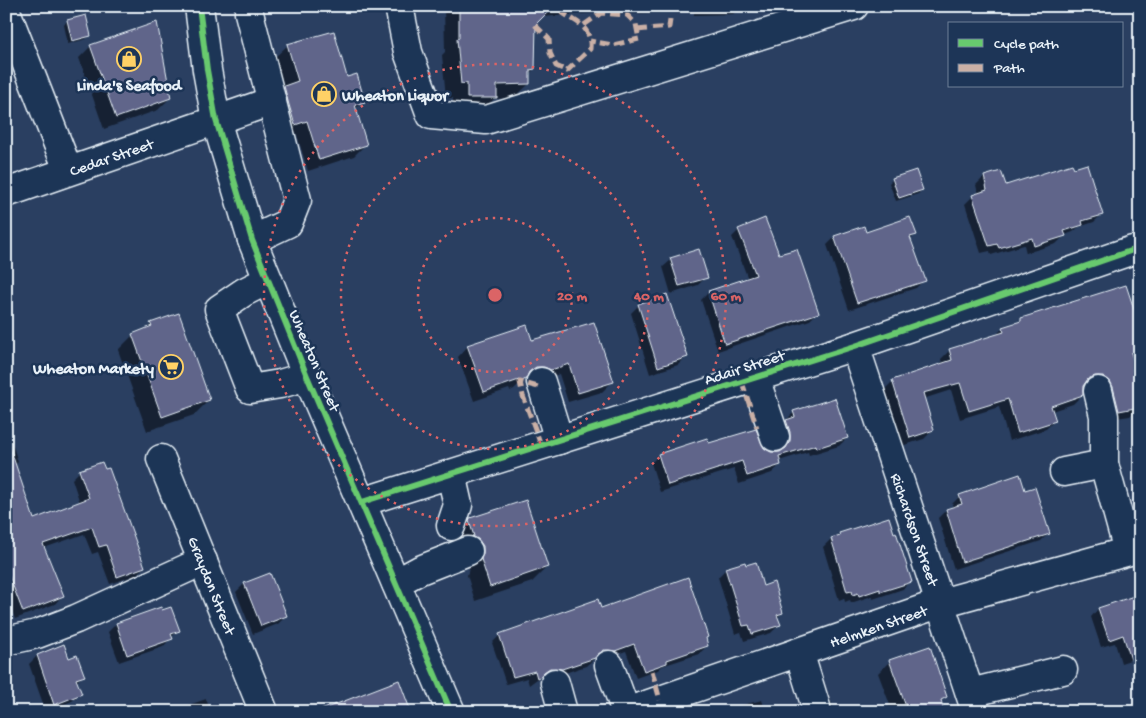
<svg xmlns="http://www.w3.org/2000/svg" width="1146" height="718" font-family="'Gochi Hand',sans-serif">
	<rect width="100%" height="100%" fill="#2a3f61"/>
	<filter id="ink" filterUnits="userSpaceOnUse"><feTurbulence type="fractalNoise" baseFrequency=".02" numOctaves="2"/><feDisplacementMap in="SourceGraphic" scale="10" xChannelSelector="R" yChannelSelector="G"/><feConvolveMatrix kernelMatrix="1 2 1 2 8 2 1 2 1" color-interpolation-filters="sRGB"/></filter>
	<g filter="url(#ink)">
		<g fill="#0007">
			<path d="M444 6H822L819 9 738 10 733 14 694 15V12L610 14 609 12 542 17 535 24 534 69 529 74V84L514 98 494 99 480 113 452 112 453 98H446L442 55 445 52Z"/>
			<path d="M67 21 90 35 86 39 68 44 64 25Z"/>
			<path d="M333 33 346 79 364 101 355 109 366 144 354 156 308 171 296 132 283 136 273 98 284 87 275 57 287 46Z"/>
			<path d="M91 46 170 98 158 110 104 129 79 58Z"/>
			<path d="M984 177 1005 187 1102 214 1094 222 1079 227 1073 232 1065 235 1056 244 1026 253 1024 245 991 255 990 251 981 253 965 204 973 196 978 194 976 185Z"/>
			<path d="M893 179 922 190 918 194 896 201 889 183Z"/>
			<path d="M739 230 778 256 818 312 810 320 718 351 701 300 708 293 748 279 732 237Z"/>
			<path d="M865 234 915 235 910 240 924 280 916 288 849 310 827 245 835 237Z"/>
			<path d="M671 260 706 277 698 285 671 294 663 267Z"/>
			<path d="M639 305 686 357 678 365 650 374 631 313Z"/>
			<path d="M1021 320 1140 332V353L1132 358 1135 368 1132 371 1138 407 1130 416 1110 419 1094 384H1085L1082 386V395L1073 404 1052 411 1055 420 1046 429 1009 441 999 407 960 419 951 390 923 399 933 430 924 439 901 446 884 390 893 381 942 365 941 359 949 351 994 337 1003 328 1018 323Z"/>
			<path d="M151 324 209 400 194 415 147 431 118 350 133 335 146 330Z"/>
			<path d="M532 341 612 382 602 392 568 402 559 374 541 380 533 376 526 377 514 389 510 391 509 389 474 401 458 357 468 346Z"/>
			<path d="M794 412 847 438 839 446 809 455 808 452 779 461 780 465 772 473 739 484 734 469 660 492 651 463 659 455 708 444 763 449 771 453 781 452 782 440 778 429Z"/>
			<path d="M6 424 18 462 14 466 33 520 80 503 72 479 80 471 144 567 136 575 110 584 98 552 92 554 84 534 44 548 62 596 55 604 15 619 6 595Z"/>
			<path d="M1024 491 1049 533 1041 541 954 569 938 518 946 510 953 508 952 504 960 496Z"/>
			<path d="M471 519 547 567 532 582 475 601 467 575 469 569 468 561 459 551 455 537Z"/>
			<path d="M840 534 910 581 903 589 873 599 872 596 851 603 850 600 845 602 844 598 839 600 823 547 831 539Z"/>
			<path d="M726 569 762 587 782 613 777 618 779 625 771 633 744 641 741 632 735 634 718 577Z"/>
			<path d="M269 575 286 616 278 624 253 634 236 592 244 584Z"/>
			<path d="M1140 596V657L1121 663 1115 643 1101 647 1091 617 1098 609Z"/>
			<path d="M160 609 178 630 163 647 119 662 108 632 116 624Z"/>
			<path d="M600 609 705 638 707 646 699 654 662 666 658 670 636 678 626 651 606 658H595L586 666 553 677 541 676 529 685 527 678 506 684 492 643 500 635Z"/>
			<path d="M37 656 68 659 83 675 76 683 80 694 72 701 46 712 29 664Z"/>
			<path d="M890 661 946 696 940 702 943 712H883L890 705 878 673Z"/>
			<path d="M819 668 834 710 837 709V712H824L812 674Z"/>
			<path d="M206 699 211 712H169Z"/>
			<path d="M762 700 764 706 767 705 769 712H734L739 706Z"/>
		</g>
		<g fill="#60658a" stroke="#e8f1f8">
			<path d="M459 6H554L536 24 535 69 530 70V84L497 85V98H467V83L461 84 457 39 459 38Z"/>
			<path d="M86 15 91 36 72 41 67 20Z"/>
			<path d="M157 22 171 98 116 118 90 45Z"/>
			<path d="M334 31 347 77 357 74 365 102 355 105 367 145 319 160 307 121 295 125 289 105 284 86 298 81 287 44Z"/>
			<path d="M1072 164 1074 168 1087 164 1103 215 1082 221 1083 225 1064 231 1066 236 1034 246 1032 238 999 248 997 244 989 246 972 195 987 190 984 176 1001 171 1006 185Z"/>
			<path d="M916 170 923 190 899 198 892 178Z"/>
			<path d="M910 217 917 235 910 237 926 281 857 303 834 236 864 226 866 232Z"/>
			<path d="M765 218 779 254 797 249 819 313 725 344 708 291 756 275 738 229Z"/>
			<path d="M699 249 708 278 679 286 670 258Z"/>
			<path d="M1126 285 1140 327V350L1131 353 1136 368 1133 369 1140 407 1119 411 1113 387 1110 381 1103 376H1095L1088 379 1083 386V395L1051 406 1056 421 1018 433 1008 399 969 411 960 383 923 393 934 430 910 438 892 380 952 360 949 349 1004 332 1002 327 1021 321V318Z"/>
			<path d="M667 294 688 357 658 367 638 304Z"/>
			<path d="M179 313 210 400 162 417 132 334 152 326 150 323Z"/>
			<path d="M594 322 614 382 578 393 569 364 551 370 544 367H536L529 372 526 379 520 382 519 380 484 392 467 345 527 325 532 340Z"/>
			<path d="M835 398 848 438 817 448 816 445 779 456 781 465 747 476 742 461 668 485 658 454 707 438 709 443 756 429 764 448 771 452H780L786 448 790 441V432L786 420 795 417 793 411Z"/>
			<path d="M6 448H10L34 519 89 498 79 470 102 462 105 469 109 468 145 567 117 577 106 545 99 547 92 527 43 544 64 596 23 612 6 568Z"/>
			<path d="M1020 474 1025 490 1035 487 1050 534 962 562 946 509 962 504 959 495Z"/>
			<path d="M526 500 548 567 490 587 481 559 483 553V546L478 539 472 536H474L469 521 470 518Z"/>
			<path d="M889 517 894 533 896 532 912 582 880 592V589L859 596 858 593 853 595 852 591 847 592 831 538 840 535 839 533Z"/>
			<path d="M745 562 746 565 756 562 763 586 774 582 783 613 777 615 781 625 752 634 749 625 743 626 725 568Z"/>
			<path d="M270 573 287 616 261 626 244 583Z"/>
			<path d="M688 577 708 637 706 638 708 646 667 660V663L644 671 634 644 615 651 604 650 597 655 595 658 562 669 550 668 544 672 541 676 537 678 535 671 513 677 499 634 598 599 601 608Z"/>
			<path d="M1140 594V675H1136L1123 635 1109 640 1098 608Z"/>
			<path d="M161 607 162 610 171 607 180 631 171 634 173 639 127 655 116 623Z"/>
			<path d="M64 644 69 658 77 655 84 674 85 676 76 679 82 694 54 705 37 655Z"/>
			<path d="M930 646 947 697 941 700 944 712H908L889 660Z"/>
			<path d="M399 680 411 712H322L321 710Z"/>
		</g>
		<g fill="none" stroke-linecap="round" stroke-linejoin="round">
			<defs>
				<g id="minor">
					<path d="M399 6 408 52 431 115 486 120 854 6"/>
					<path d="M6 11 68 170"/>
					<path d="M249 13 297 200 288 223 252 240"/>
					<path d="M6 193 272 101"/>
					<path d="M268 280 244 292 219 309 250 389 280 384 307 376"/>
					<path d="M855 346 976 712"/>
					<path d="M755 378 775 437"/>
					<path d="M541 382 559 440"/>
					<path d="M1098 391 1104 416V464L1128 551"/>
					<path d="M161 459 264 712"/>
					<path d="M1064 472 1104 464"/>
					<path d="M451 474 458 505 451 526"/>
					<path d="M362 502 855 346 1133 250"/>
					<path d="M396 583 420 570 468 551"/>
					<path d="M6 641 37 634 76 619 203 561"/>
					<path d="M799 652 816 707"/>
					<path d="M609 665 626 712"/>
					<path d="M555 683 563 712"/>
					<path d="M970 693 1063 670"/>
					<path d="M626 712 941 603 1133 550"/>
				</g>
				<path id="major" d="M199 6 207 70 216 120 252 240 307 376 451 712"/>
			</defs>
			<use href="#minor" stroke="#e8f1f8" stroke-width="31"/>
			<use href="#major" stroke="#e8f1f8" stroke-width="31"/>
			<use href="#minor" stroke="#1d3557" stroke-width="28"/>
			<use href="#major" stroke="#1d3557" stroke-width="28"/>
			<g stroke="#cab0a6" stroke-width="5" stroke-dasharray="10 5" stroke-linecap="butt">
				<path d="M535 25 549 39 550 53 556 66 567 71 590 49C592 27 577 22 561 12"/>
				<path d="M584 25 601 13 627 15 636 24 639 39 613 45 590 41"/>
				<path d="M637 30 669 27 670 20"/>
				<path d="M742 382 757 428"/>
				<path d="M541 445 523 396 520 382 542 388"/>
				<path d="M652 671 660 700"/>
			</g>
			<defs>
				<g id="cycleway">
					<path d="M199 6 207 70 216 120 252 240 307 376 451 712"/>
					<path d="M362 502 855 346 1133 250"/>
				</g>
			</defs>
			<use href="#cycleway" stroke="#1d3557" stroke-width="9"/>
			<use href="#cycleway" stroke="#67ca6e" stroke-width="6"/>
		</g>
	</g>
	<g fill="none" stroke="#db6466" stroke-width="2.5" stroke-dasharray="2.5 5">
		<circle cx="495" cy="295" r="77"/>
		<circle cx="495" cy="295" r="154"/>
		<circle cx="495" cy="295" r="231"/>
	</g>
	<defs>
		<symbol id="shop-ring" viewBox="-11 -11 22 22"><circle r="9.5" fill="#1d3557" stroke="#ffd166" stroke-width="1.5"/><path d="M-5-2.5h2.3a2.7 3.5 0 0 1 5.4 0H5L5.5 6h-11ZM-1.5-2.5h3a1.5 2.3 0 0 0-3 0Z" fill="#ffd166"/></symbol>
		<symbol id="supermarket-ring" viewBox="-11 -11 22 22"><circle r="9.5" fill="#1d3557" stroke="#ffd166" stroke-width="1.5"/><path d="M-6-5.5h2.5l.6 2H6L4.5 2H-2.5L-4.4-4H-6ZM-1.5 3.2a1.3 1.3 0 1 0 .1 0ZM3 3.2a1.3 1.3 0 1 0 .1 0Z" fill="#ffd166"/></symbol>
	</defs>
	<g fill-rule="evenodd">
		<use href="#shop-ring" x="115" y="45" width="28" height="28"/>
		<use href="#shop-ring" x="310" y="80" width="28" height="28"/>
		<use href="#supermarket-ring" x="157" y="353" width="28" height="28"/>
	</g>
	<g text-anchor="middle" stroke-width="5" stroke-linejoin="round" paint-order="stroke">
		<g font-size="16" font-weight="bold" fill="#e8f1f8" stroke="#1d3557">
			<text x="129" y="90">Linda's Seafood</text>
			<text x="342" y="100" text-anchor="start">Wheaton Liquor</text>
			<text x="154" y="373" text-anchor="end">Wheaton Markety</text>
		</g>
		<g font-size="16" fill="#e8f1f8" stroke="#1d3557">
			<text transform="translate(111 156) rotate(-19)" y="6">Cedar Street</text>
			<text transform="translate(316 360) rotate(67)" y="6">Wheaton Street</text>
			<text transform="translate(744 366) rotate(-18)" y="6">Adair Street</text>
			<text transform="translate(916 529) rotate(71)" y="6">Richardson Street</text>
			<text transform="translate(213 585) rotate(68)" y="6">Graydon Street</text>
			<text transform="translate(878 625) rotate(-19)" y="6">Helmken Street</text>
		</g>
	</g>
	<circle cx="495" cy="295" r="8" fill="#db6466" stroke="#1d3557" stroke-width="2.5"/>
	<g font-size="15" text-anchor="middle" font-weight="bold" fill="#db6466" stroke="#1d3557" stroke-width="5" stroke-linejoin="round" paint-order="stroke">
		<text x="572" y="300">20 m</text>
		<text x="649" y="300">40 m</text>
		<text x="726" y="300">60 m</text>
	</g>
	<rect width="1146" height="718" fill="none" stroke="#1d3557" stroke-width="25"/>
	<rect x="12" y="12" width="1121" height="693" fill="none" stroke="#e8f1f8" stroke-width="2" filter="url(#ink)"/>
	<rect x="948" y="22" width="175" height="65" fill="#1d3557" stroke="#6e8097"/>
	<rect x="958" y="39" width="25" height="8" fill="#67ca6e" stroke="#6e8097"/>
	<text x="994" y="48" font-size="15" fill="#e8f1f8">Cycle path</text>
	<rect x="958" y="64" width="25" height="8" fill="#cab0a6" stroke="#6e8097"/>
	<text x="994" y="72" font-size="15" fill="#e8f1f8">Path</text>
</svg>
